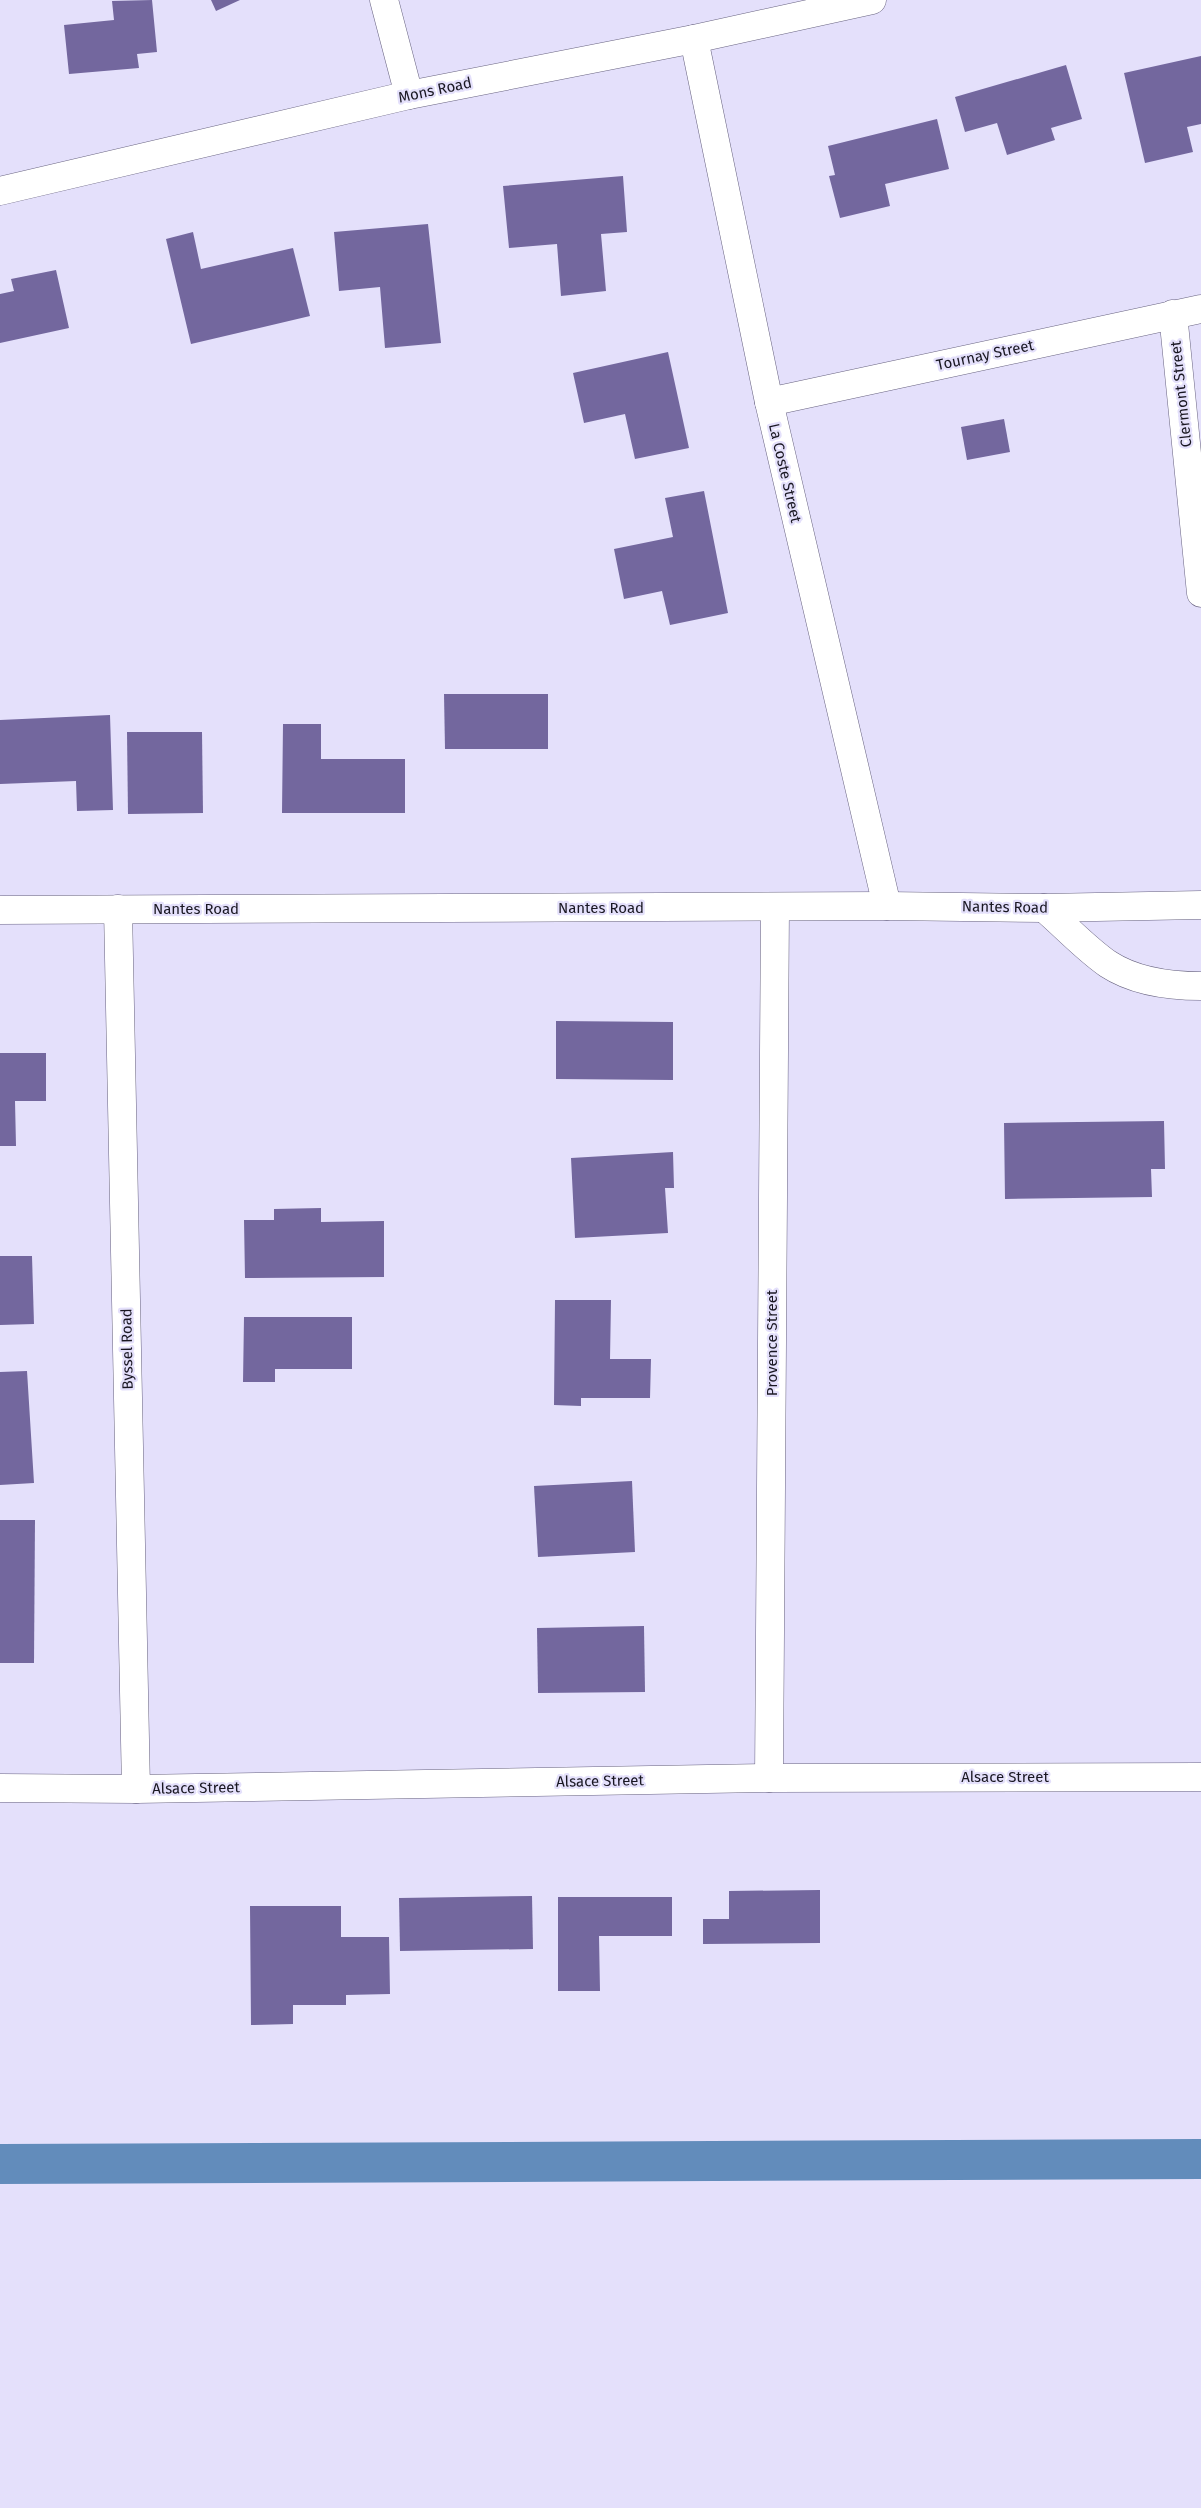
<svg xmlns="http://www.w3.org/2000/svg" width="1201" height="2508" font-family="'Fira Sans',sans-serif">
	<rect width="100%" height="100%" fill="#e4e0fb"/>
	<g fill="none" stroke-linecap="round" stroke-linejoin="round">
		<path stroke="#628cbb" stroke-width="40" d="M0 2164 1201 2159"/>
	</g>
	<g fill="#73679e">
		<path d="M152 0 157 52 137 54 139 68 69 74 64 25 114 20 112 1Z"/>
		<path d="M211 0H240L216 11Z"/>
		<path d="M1201 56V124L1187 127 1193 152 1145 163 1124 73Z"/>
		<path d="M1066 65 1082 119 1051 128 1055 140 1007 155 997 123 965 132 955 97Z"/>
		<path d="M937 119 949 169 885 184 890 206 840 218 829 176 835 175 828 146Z"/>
		<path d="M623 176 627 232 601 234 606 291 561 296 557 244 509 248 503 186Z"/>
		<path d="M428 224 441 343 385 348 380 287 339 291 334 232Z"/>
		<path d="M193 232 201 269 293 248 310 316 191 344 166 239Z"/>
		<path d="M56 270 69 328 0 343V294L14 291 11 279Z"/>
		<path d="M668 352 689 448 635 459 625 414 584 423 573 373Z"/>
		<path d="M1004 419 1010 452 967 460 961 427Z"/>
		<path d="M704 491 728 613 670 625 662 591 624 599 614 549 673 537 665 498Z"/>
		<path d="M444 694H548V749H445Z"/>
		<path d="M110 715 113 810 77 811 76 781 0 784V720Z"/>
		<path d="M283 724H321V759H405V813H282Z"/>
		<path d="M127 732H202L203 813 128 814Z"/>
		<path d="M556 1021 673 1022V1080L556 1079Z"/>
		<path d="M0 1053H46V1101H15L16 1146H0Z"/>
		<path d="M1164 1121 1165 1169H1151L1152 1197 1005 1199 1004 1123Z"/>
		<path d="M673 1152 674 1188H665L668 1233 575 1238 571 1158Z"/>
		<path d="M321 1208V1222L384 1221V1277L245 1278 244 1220H274V1209Z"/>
		<path d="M0 1256H32L34 1324 0 1325Z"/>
		<path d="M555 1300H611L610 1359H651L650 1398H581V1406L554 1405Z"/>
		<path d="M244 1317H352V1369H275V1382H243Z"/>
		<path d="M27 1371 34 1483 0 1485V1372Z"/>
		<path d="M632 1481 635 1552 538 1557 534 1486Z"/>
		<path d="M0 1520H35L34 1663H0Z"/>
		<path d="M644 1626 645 1692 538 1693 537 1628Z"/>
		<path d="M820 1890V1943L703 1944V1919H729V1891Z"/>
		<path d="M532 1896 533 1949 400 1951 399 1898Z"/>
		<path d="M558 1897H672V1936H599L600 1991H558Z"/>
		<path d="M250 1906H341V1937H389L390 1994 346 1995V2005H293V2024L251 2025Z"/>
	</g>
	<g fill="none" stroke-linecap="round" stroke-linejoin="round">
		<defs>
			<g id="minor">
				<path d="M384 0 409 95"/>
				<path d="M694 39 769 402 887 906"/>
				<path d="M0 191 409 95 694 39 872 0"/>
				<path d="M1173 314 1201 593"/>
				<path d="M769 402 1201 309"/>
				<path d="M1044 908C1065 926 1085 948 1108 964 1134 981 1171 986 1201 986"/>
				<path d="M118 909 136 1789"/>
				<path d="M0 910 887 906 1044 908 1201 905"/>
				<path d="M769 1778 775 907"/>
				<path d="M0 1788 136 1789 769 1778 1201 1777"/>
			</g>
		</defs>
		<use href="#minor" stroke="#686380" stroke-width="29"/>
		<use href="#minor" stroke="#fff" stroke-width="28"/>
	</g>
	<g text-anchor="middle" stroke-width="4.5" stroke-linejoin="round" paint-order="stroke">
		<g font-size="15" fill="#191722" stroke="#e4e0fb">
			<text transform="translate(435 90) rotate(-12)" y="5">Mons Road</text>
			<text transform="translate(985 355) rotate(-12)" y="5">Tournay Street</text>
			<text transform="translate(1181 394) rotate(-96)" y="5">Clermont Street</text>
			<text transform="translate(785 473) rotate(77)" y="5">La Coste Street</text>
			<text transform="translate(1005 907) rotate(1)" y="5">Nantes Road</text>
			<text x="601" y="913">Nantes Road</text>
			<text x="196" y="914">Nantes Road</text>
			<text transform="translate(772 1343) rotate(-90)" y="5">Provence Street</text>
			<text transform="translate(127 1349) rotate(-91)" y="5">Byssel Road</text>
			<text x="1005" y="1782">Alsace Street</text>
			<text transform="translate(600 1781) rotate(-1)" y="5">Alsace Street</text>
			<text transform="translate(196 1788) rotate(-1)" y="5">Alsace Street</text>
		</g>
	</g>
</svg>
